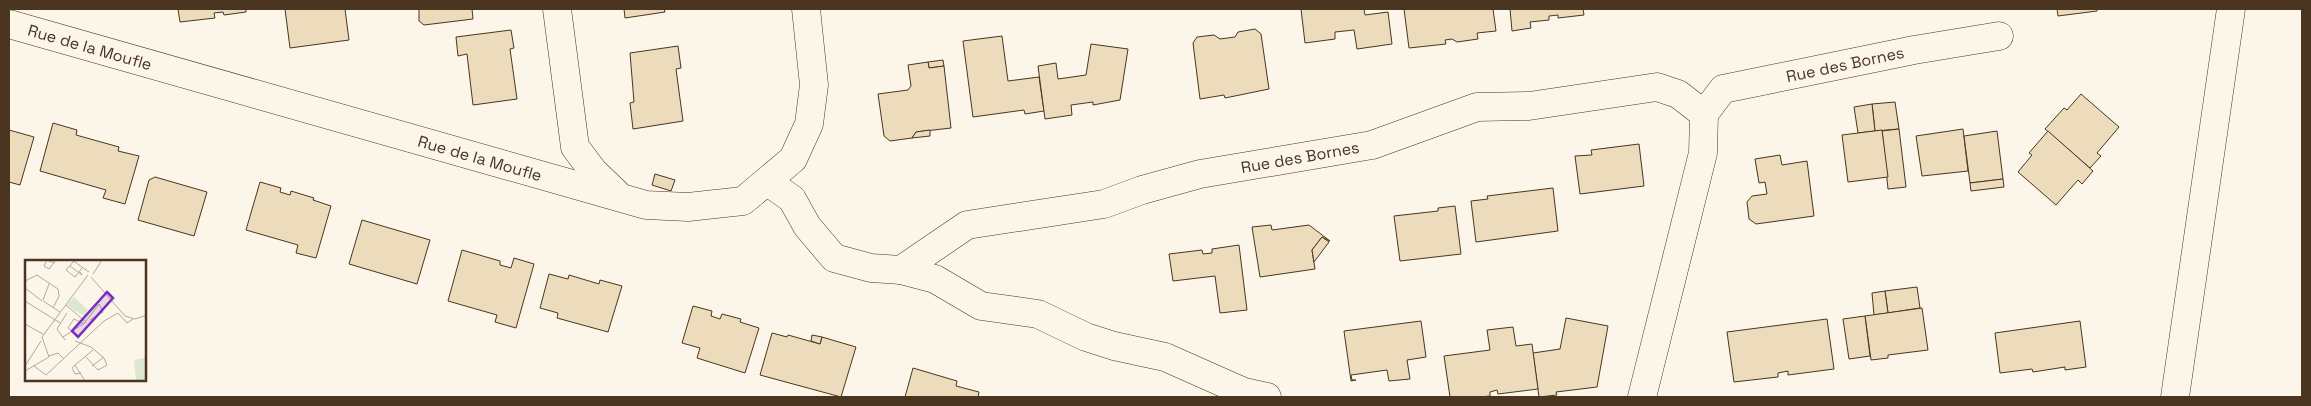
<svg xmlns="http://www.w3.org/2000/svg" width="2311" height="406" font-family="'Space Grotesk',sans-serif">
	<rect width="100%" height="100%" fill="#fbf6e9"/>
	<g fill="#ecdcbc" stroke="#4a3520">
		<path d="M178 9H249H246V12L224 15 223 12 214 13 215 18 180 22Z"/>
		<path d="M285 9H345L349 40 290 48Z"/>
		<path d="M419 9H472L473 19 424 25 419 21Z"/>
		<path d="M624 9H664L665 12 625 18Z"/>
		<path d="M1301 9H1364L1365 15 1388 12 1392 44 1357 49 1354 30 1335 32V39L1305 43Z"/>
		<path d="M1404 9H1493L1496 31 1477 33 1478 39 1457 42 1452 39 1445 40 1446 44 1409 48Z"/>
		<path d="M1510 9H1583L1584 15 1558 18V15L1549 16V20L1530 22 1531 28 1512 31Z"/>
		<path d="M2057 9H2097V11L2058 16Z"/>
		<path d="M1255 29 1261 34 1269 89 1225 98 1224 95 1200 99 1193 43 1197 37 1214 35 1220 39 1235 37 1238 32Z"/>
		<path d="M511 30 514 48 510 49 517 99 473 105 467 54 458 56 456 37Z"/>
		<path d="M1002 36 1008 81 1039 77 1044 111 1025 114 1024 110 973 117 963 41Z"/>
		<path d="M1091 44 1128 49 1120 100 1093 105V102L1071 105 1072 115 1045 119 1038 66 1056 63 1058 79 1086 75Z"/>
		<path d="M678 46 681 68 676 69 683 121 633 129 630 103 634 102 630 53Z"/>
		<path d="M943 60 944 66 929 68 928 62Z"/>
		<path d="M928 62 929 68 944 66 951 128 916 132 912 138 890 141 884 136 878 94 908 90 911 86 908 65Z"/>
		<path d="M2081 94 2119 127 2097 153 2101 156 2090 168 2045 129 2064 108 2067 110Z"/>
		<path d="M1895 102 1899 129 1875 131 1872 104Z"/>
		<path d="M1872 104 1875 131 1858 133 1854 107Z"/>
		<path d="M53 123 77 130 76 135 119 147 118 151 139 156 125 204 103 198 106 190 40 171Z"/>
		<path d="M1899 129 1906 187 1888 189 1882 131Z"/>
		<path d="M1963 129 1968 171 1922 176 1916 136Z"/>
		<path d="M9 130 34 137 20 185 9 182Z"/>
		<path d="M930 130V136L912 138 916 132Z"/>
		<path d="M1882 130 1888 177 1848 182 1842 135Z"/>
		<path d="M1997 131 2003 179 1970 183 1964 136Z"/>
		<path d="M2048 131 2093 171 2082 184 2078 180 2056 205 2018 172 2032 155 2029 153Z"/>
		<path d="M1639 144 1644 186 1580 194 1575 156 1592 155 1591 150Z"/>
		<path d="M1780 155 1782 165 1807 161 1814 216 1756 224 1749 219 1747 202 1752 196 1767 194 1765 182 1759 183 1755 159Z"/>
		<path d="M655 174 675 180 671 191 652 185Z"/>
		<path d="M155 177 207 192 194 236 138 220 149 180Z"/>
		<path d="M2003 179 2004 187 1971 191 1970 183Z"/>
		<path d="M260 182 281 188 280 192 290 195 291 191 314 198 313 200 331 206 316 258 296 253 298 245 246 230Z"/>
		<path d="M1553 188 1558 231 1476 242 1471 201 1488 199 1487 196Z"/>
		<path d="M1455 206 1461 254 1400 261 1394 216 1438 211V208Z"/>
		<path d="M362 220 430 240 417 284 349 264Z"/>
		<path d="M1271 225 1272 230 1309 225 1330 241 1322 237 1312 250 1315 269 1260 277 1252 227Z"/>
		<path d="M1322 237 1329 242 1314 262 1312 250Z"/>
		<path d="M1239 245 1247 310 1220 313 1215 276 1173 281 1169 254 1202 250 1203 254 1212 253V249Z"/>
		<path d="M462 250 500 261V265L511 268 514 258 534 264 516 328 495 322 497 315 448 301Z"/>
		<path d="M549 274 568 279 569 275 599 284 600 280 622 286 608 332 557 318 558 313 540 308Z"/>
		<path d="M1917 287 1920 308 1888 313 1885 291Z"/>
		<path d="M1885 291 1888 313 1874 315 1872 293Z"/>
		<path d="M693 306 712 311 711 316 720 319 722 314 741 319 740 322 759 328 745 373 697 358 700 348 682 343Z"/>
		<path d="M1922 308 1928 350 1888 355V358L1871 360 1865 316Z"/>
		<path d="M1865 316 1870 356 1849 359 1843 319Z"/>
		<path d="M1566 318 1608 326 1597 387 1556 392 1557 395 1539 397 1533 353 1560 349Z"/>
		<path d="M1827 319 1834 369 1788 375V371L1778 373V377L1734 382 1727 332Z"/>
		<path d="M1421 321 1426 357 1407 360 1410 379 1389 381 1387 370 1351 375 1352 380H1356L1351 381 1344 331Z"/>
		<path d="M2080 321 2086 367 2065 370V367L2033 372 2032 369 2000 373 1995 333Z"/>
		<path d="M1513 327 1516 346 1532 344 1538 389 1498 394 1497 390 1490 392V396L1479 397H1450L1444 356 1490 350 1487 330Z"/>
		<path d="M772 333 787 337 788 335 820 344 822 337 856 347 841 397 760 375Z"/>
		<path d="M812 335 822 337 820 344 811 341Z"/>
		<path d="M913 368 957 381 956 386 979 392 978 397H905Z"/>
	</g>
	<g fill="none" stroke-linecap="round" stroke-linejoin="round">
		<defs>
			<g id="street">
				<path d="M557 9 575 147 593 171 619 196"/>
				<path d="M9 24 646 205 688 207 743 201 793 159 809 124 814 85 806 9"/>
				<path d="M1704 114 1723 89 1914 50 1999 36"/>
				<path d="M768 182 792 199 807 226 834 258 871 268 901 270 935 279 981 306 1038 314 1086 337 1114 346 1165 357 1244 392 1267 397"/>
				<path d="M901 270 967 225 1104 204 1142 190 1200 174 1372 145 1477 107 1529 106 1657 87 1678 94 1704 114 1703 153 1642 397"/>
			</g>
			<path id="secondary" d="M2175 397 2231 9"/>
		</defs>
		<use href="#street" stroke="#4a3520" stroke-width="29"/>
		<use href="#secondary" stroke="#4a3520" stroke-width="29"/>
		<use href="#street" stroke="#fbf6e9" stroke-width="28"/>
		<use href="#secondary" stroke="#fbf6e9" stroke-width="28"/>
	</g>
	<g text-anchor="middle" stroke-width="4" stroke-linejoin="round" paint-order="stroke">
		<g font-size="16" fill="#4a3520" stroke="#fbf6e9">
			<text transform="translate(90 47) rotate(16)" y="6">Rue de la Moufle</text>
			<text transform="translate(1845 64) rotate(-12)" y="6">Rue des Bornes</text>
			<text transform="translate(1300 157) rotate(-10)" y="6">Rue des Bornes</text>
			<text transform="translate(480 158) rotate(16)" y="6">Rue de la Moufle</text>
		</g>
	</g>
	<g transform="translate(25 260)">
		<rect width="121" height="121" fill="#fbf6e9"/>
		<path d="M49 37 63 50 59 56 42 45ZM122 97 121 119 111 121 109 100Z" fill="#dce7d0"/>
		<path fill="none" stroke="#b4a999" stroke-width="1" d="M47 0 64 12M49 1 41 10 50 17 57 8M29 3 22 0 19 6 24 9 31 0M45 6 57 15 55 12M68 14 77 0M66 17 100 56 110 59 122 55M0 21 12 15 33 29 34 36 28 48M0 28 17 41M18 40 24 24M0 41 35 63M18 41 35 52M61 61 74 44 78 52 65 60M0 64 18 74M47 71 43 68 49 59 59 64M38 77 61 62 41 45M40 80 32 69 42 53M50 81 66 87 79 98 82 105 73 110 60 96M24 96 33 93 39 99M50 105 47 108 50 114 56 113M0 106 16 81M9 106 21 115M67 106 79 97M0 111 24 97 17 77 63 15M21 115 79 61 93 53 102 63 108 59M60 121 50 105 68 90"/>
		<path fill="#7b2cbf" fill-opacity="0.15" stroke="#7b2cbf" stroke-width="2.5" d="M82 32 88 38 53 77 47 71Z"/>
		<rect width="121" height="121" fill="none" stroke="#4a3520" stroke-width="2.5"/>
	</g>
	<rect width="2311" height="406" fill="none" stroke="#4a3520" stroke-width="20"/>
</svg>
